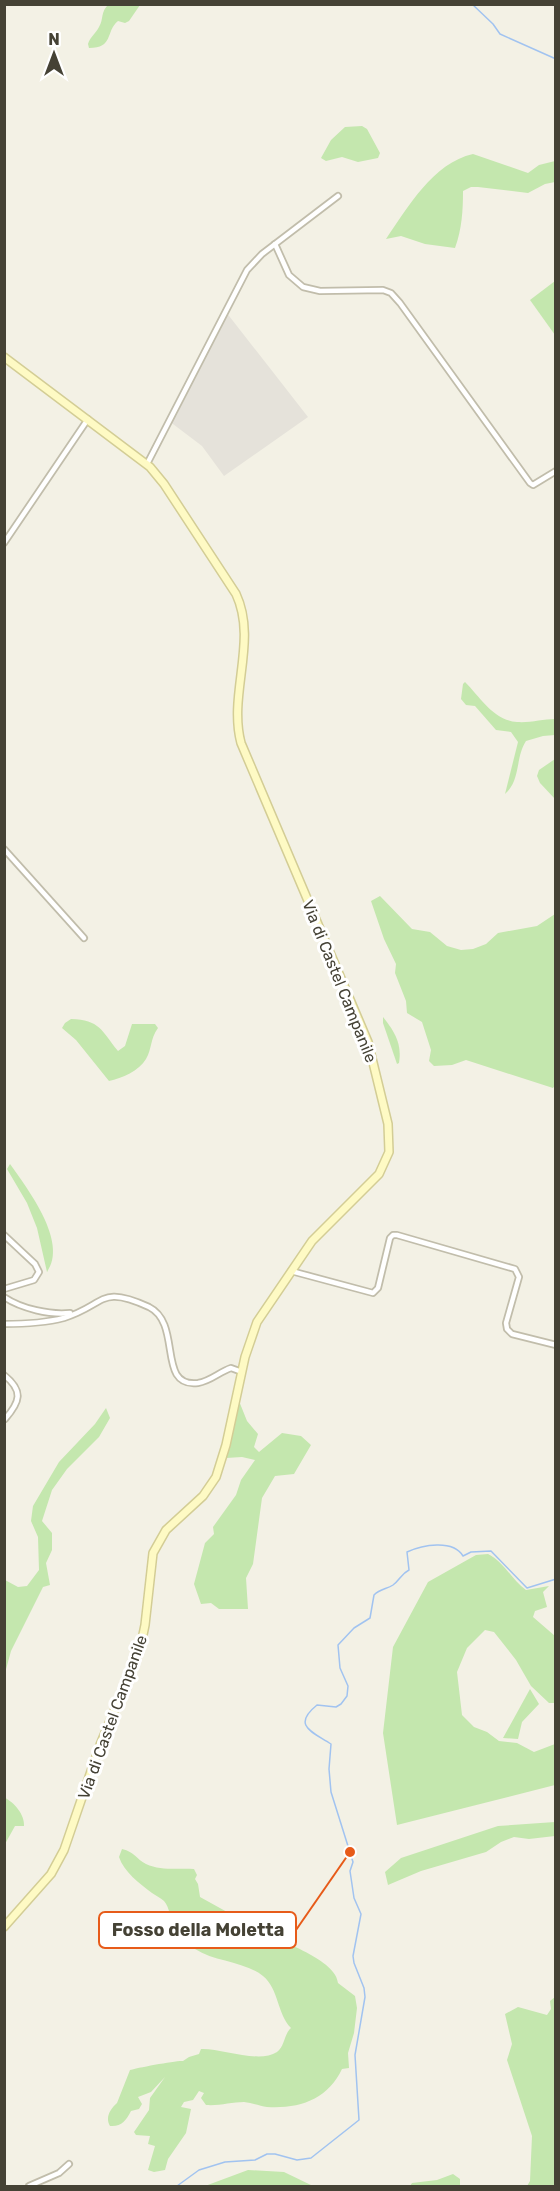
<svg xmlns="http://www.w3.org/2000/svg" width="560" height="2191" font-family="Rubik,sans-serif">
	<rect width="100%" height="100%" fill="#f3f1e5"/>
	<path fill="#e5e2da" d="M226 312 308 417 224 476 202 446 169 421 172 416H176Z"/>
	<g fill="#c4e7ae">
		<path d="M109 4 140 5 129 21 125 23 118 21C105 32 114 48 89 48L88 44C90 37 96 33 99 27 104 19 100 12 109 4Z"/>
		<path d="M362 126 367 129 380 153 378 158 358 162 342 157 326 161 321 158 331 140 345 127Z"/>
		<path d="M473 154 528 173 539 165 555 161V182L545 184 528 193 478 187H471L463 191C463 210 462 229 455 248L425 244 401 236 386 239C408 207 433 163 473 154Z"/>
		<path d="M555 281V335L530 300Z"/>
		<path d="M465 682C481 698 493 720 517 722 530 723 543 719 555 719V735L543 736 526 741C515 758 521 780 505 794L518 742 511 732 496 730 475 706 466 705 461 699 463 684Z"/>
		<path d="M555 759V799L540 783 537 776 539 770Z"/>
		<path d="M380 896 412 929 430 932 447 946 461 950 473 949 486 944 498 933 537 926 555 914 556 1084 553 1088 466 1060 452 1065 434 1066 429 1061 431 1050 422 1022 407 1013 406 1001 395 973 396 964 384 939 371 901Z"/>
		<path d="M383 1017C395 1032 402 1044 399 1063L397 1064 383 1023Z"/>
		<path d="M71 1019C100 1020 101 1030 118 1051L125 1046 132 1024H155L158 1028C150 1039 152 1049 146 1059 139 1071 122 1078 109 1081L76 1040 62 1028 65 1023Z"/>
		<path d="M10 1164C27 1188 69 1242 47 1272L37 1228 27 1203 7 1169Z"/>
		<path d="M239 1401 247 1421 258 1434 254 1447 259 1452 282 1433 301 1436 311 1445 294 1474 275 1476 262 1498 253 1564 246 1578 248 1609H219L211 1603 201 1604 194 1584 205 1543 214 1534 213 1527 236 1495 241 1480 255 1460 242 1457 226 1458Z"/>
		<path d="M106 1408 110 1418 99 1437 67 1469 52 1490 42 1521 52 1533V1550L46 1563 50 1585 43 1587 11 1651 5 1673V1580L18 1587 27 1586 39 1570 38 1537 31 1521 33 1506 59 1462 95 1424Z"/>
		<path d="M488 1554C503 1561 512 1580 526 1590L549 1586 543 1592 547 1607 535 1611 533 1617 555 1636V1703H549L531 1686 516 1660 494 1632 485 1630 467 1648 457 1672 462 1715 474 1727 487 1732 499 1741 517 1743 534 1752 555 1744V1785L397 1825 383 1733 393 1647 428 1582 476 1555Z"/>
		<path d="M530 1689 539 1704 522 1722 518 1739 503 1738Z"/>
		<path d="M5 1798C14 1802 25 1815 24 1826H15L5 1844Z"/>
		<path d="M555 1822V1836L529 1839 514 1837 501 1842 486 1852 421 1871 388 1885 385 1872 401 1858 498 1826Z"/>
		<path d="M122 1849C135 1852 136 1859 146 1864 161 1871 178 1868 194 1869L197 1875 195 1879 198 1884 200 1897 258 1929 261 1935C280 1939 337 1961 338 1983L355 1996 357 2008 354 2033 348 2053 349 2068 342 2069C328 2099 300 2109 267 2107 260 2106 252 2103 244 2102 232 2102 219 2106 206 2105L201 2098 204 2093 199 2091 193 2100 184 2102 181 2107 191 2109 186 2133 168 2159 165 2170 154 2172 148 2170 155 2146 148 2144 150 2136 136 2135 134 2132 149 2110 150 2098 165 2077 151 2092 138 2097 142 2104 139 2109 131 2111C126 2121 121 2127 110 2126 105 2118 110 2109 117 2103L130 2070C136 2068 178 2060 183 2061L189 2057 199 2054 201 2049C221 2048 259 2064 277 2052 285 2046 284 2034 291 2028 277 2014 279 1989 263 1976 244 1961 215 1962 195 1949 186 1944 176 1937 173 1927 170 1918 170 1908 164 1901 161 1898 156 1896 152 1893 139 1883 124 1872 119 1857Z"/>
		<path d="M555 1997V2186H527L530 2181 532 2136 507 2060 512 2044 505 2014 518 2007 547 2015 551 2009 550 2001Z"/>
		<path d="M248 2170 284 2172 313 2186H205Z"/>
		<path d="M453 2174 460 2179V2186H410L412 2183 437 2180Z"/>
	</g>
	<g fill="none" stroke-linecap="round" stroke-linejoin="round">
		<g stroke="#a1c3f0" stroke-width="1.5">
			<path d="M472 4 493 24 500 34 556 59"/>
			<path d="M177 2186 199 2170 225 2162 255 2160 267 2154H275L297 2160 311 2158 359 2120 355 2055 365 1997 364 1988 354 1963 353 1956 361 1914 354 1898 350 1871 353 1862 331 1792 329 1769 331 1744C313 1732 291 1726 317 1705L336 1707 341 1704 347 1696 348 1686 340 1668 338 1645 354 1628 370 1618 374 1595C380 1589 387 1589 393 1585 400 1580 401 1574 409 1570L407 1552C422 1545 453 1539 463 1556L471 1552 491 1551 527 1588 556 1579"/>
		</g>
		<defs>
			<g id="street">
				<path d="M275 244 289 275 303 287 320 291 383 290 391 293 400 303 530 483 533 485 556 471"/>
				<path d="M147 464 247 270 262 254 338 196"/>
				<path d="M4 543 88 419"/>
				<path d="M4 849 84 938"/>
				<path d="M4 1235 35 1264 39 1272 34 1280 4 1289"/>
				<path d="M291 1271 373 1293 378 1288 390 1238 393 1235H397L515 1269 519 1277 506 1323 507 1329 512 1334 556 1345"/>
				<path d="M4 1297C22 1309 50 1315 70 1313"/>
				<path d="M4 1324C24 1324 45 1323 64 1318 106 1305 99 1284 149 1307 183 1324 156 1388 198 1383 211 1381 219 1372 231 1368L242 1372"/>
				<path d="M4 1375C24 1391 20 1402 5 1419"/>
				<path d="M29 2186 59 2173 69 2164"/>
			</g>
			<path id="secondary" d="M4 357 150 467 164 484 236 594C258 641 228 694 241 743L368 1042 388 1124 389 1152 379 1174 312 1241 257 1322 245 1357 226 1445 216 1477 203 1496 166 1530 153 1553 145 1625 140 1649 100 1745 64 1850 51 1874 4 1927"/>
		</defs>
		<use href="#street" stroke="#c1bdab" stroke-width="8"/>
		<use href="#secondary" stroke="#d3cd95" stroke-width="10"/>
		<use href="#street" stroke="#fff" stroke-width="4.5"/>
		<use href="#secondary" stroke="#fefac4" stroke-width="7"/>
	</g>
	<g text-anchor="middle" stroke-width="6" stroke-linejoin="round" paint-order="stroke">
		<g font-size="16" fill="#454235" stroke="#fff">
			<text transform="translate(340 981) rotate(68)" y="6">Via di Castel Campanile</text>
			<text transform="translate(112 1717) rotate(-70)" y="6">Via di Castel Campanile</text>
		</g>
	</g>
	<path fill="none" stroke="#e75b19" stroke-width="2" d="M350 1852L296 1930"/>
	<circle fill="#e75b19" stroke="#fff" stroke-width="2" cx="350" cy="1852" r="6"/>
	<rect fill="#fff" stroke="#e75b19" stroke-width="2" x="99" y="1912" width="197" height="36" rx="6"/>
	<g font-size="18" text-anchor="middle" font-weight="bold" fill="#454235">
		<text x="198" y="1936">Fosso della Moletta</text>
	</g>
	<rect width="560" height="2191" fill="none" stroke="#454235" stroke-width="12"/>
	<g transform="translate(54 54)" stroke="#ffffff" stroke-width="4.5" paint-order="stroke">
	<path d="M0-4.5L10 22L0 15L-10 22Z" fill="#454235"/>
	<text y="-9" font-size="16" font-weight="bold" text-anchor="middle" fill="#454235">N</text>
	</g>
</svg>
